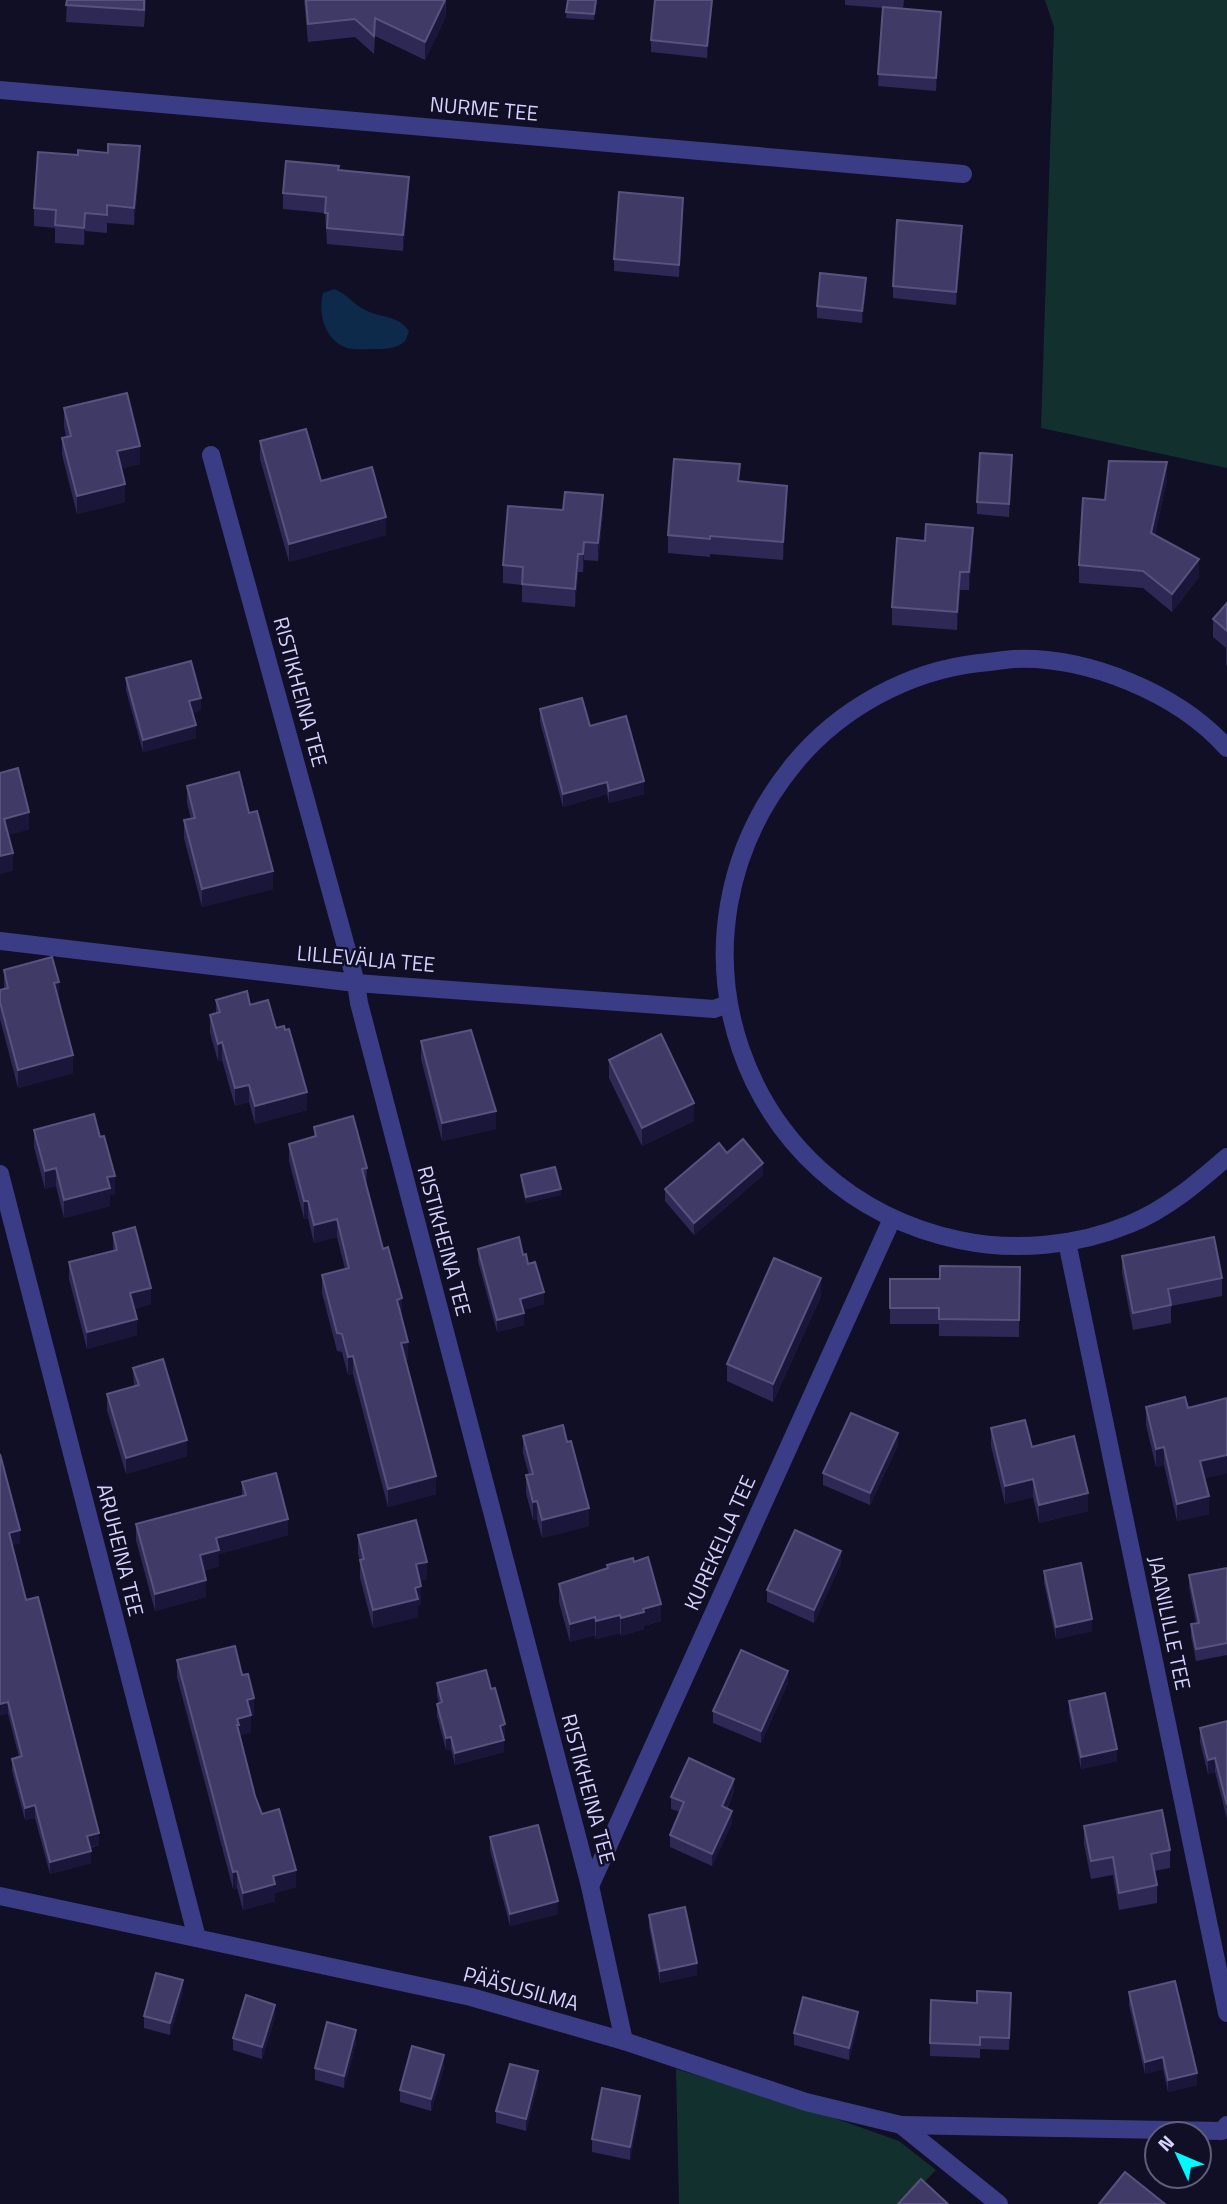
<svg xmlns="http://www.w3.org/2000/svg" width="1227" height="2204" font-family="'Titillium Web',sans-serif">
	<rect width="100%" height="100%" fill="#110f26"/>
	<g fill="#12302d">
		<path d="M1045 0H1227V468L1041 428 1054 27Z"/>
		<path d="M676 2069 803 2107 899 2141 936 2170 903 2204H679Z"/>
	</g>
	<path fill="#0e2a4b" d="M334 289C347 294 353 304 365 310 383 319 396 314 409 331 408 334 406 340 405 341 397 349 384 349 374 349 365 349 355 350 347 348 324 340 318 313 323 293Z"/>
	<g fill="none" stroke-linecap="round" stroke-linejoin="round">
		<g stroke="#3a3d85" stroke-width="18">
			<path d="M0 90 963 174"/>
			<path d="M211 455 356 983 359 1003 590 1886 624 2041"/>
			<path d="M1227 748C1178 693 1087 656 1014 659 1002 660 991 662 979 663 908 671 839 709 794 764 652 937 739 1193 959 1240 1015 1252 1077 1246 1130 1224 1167 1209 1197 1183 1227 1157"/>
			<path d="M0 941 356 983 714 1009 728 1004"/>
			<path d="M0 1174 197 1938"/>
			<path d="M1067 1242 1227 2013"/>
			<path d="M590 1886 892 1219"/>
			<path d="M0 1896 471 1997 624 2041 806 2102 901 2125 999 2204"/>
			<path d="M901 2125 1222 2131 1227 2125"/>
		</g>
	</g>
	<g fill="#2d2854">
		<path d="M67 0H146L144 27 66 22Z"/>
		<path d="M304 0H446V16L425 60 375 36 374 54 355 37 308 42Z"/>
		<path d="M568 0H596L594 20 566 18Z"/>
		<path d="M713 0 707 58 651 52V40Z"/>
		<path d="M845 0H904L903 9 941 24 936 91 878 86 883 8 845 5Z"/>
		<path d="M140 164 134 225 107 223V233L85 231 84 245 55 243V228L34 226V208Z"/>
		<path d="M339 170 409 193 403 251 327 244 325 213 283 209V193Z"/>
		<path d="M683 210 679 277 614 271V259Z"/>
		<path d="M962 238 956 305 893 298V286Z"/>
		<path d="M866 290 862 323 817 318V306Z"/>
		<path d="M64 408 140 464 122 468 125 502 77 514 62 455V438L66 437 64 426Z"/>
		<path d="M260 441 321 481 386 535 289 562 260 459Z"/>
		<path d="M1012 467 1009 517 977 514V502Z"/>
		<path d="M1167 480 1155 534 1199 577 1172 612 1143 588 1079 583V565L1105 500Z"/>
		<path d="M740 482 787 503 783 560 710 554V557L668 553V535Z"/>
		<path d="M603 513 598 561 584 560 583 572H578L575 607 522 602V585L503 583V565Z"/>
		<path d="M973 545 969 590H960L957 630 892 625V607Z"/>
		<path d="M1227 603V666L1226 665V648L1213 637V619Z"/>
		<path d="M126 678 201 710 192 713 196 738 143 752 126 690Z"/>
		<path d="M540 709 590 726 644 794 609 803 607 794 563 807 540 722Z"/>
		<path d="M187 786 249 813 273 889 202 907 184 838V820L191 819 187 803Z"/>
		<path d="M4 970 73 1073 18 1088 0 1019V990L4 989Z"/>
		<path d="M216 1000 250 1005 276 1028 307 1110 255 1124 249 1102 235 1106 222 1060 218 1061 210 1033V1015L216 1013Z"/>
		<path d="M421 1041 496 1129 442 1141 421 1059Z"/>
		<path d="M609 1060 694 1121 642 1146 609 1078Z"/>
		<path d="M314 1127 367 1168 366 1186 401 1316 408 1360H406L436 1494 388 1507 353 1374 348 1375 342 1352 337 1351 322 1293V1275L345 1269 337 1237 314 1243 308 1218 304 1219 289 1161V1144L314 1137Z"/>
		<path d="M34 1130 115 1194 110 1195V1206L64 1218 56 1186 45 1189 34 1147Z"/>
		<path d="M727 1153 763 1175 694 1235 665 1201V1189Z"/>
		<path d="M521 1175 561 1195 526 1203 521 1181Z"/>
		<path d="M113 1233 151 1304 134 1309 137 1335 87 1349 69 1279V1262L113 1251Z"/>
		<path d="M478 1249 523 1255 528 1264 544 1304 523 1310 524 1325 497 1332 478 1261Z"/>
		<path d="M1122 1256 1222 1278V1296L1171 1306V1323L1133 1330 1122 1273Z"/>
		<path d="M1020 1267 1019 1337 939 1336V1324H890V1279H940Z"/>
		<path d="M821 1296 773 1402 727 1381V1364Z"/>
		<path d="M133 1368 187 1456 126 1474 107 1410V1394L134 1386Z"/>
		<path d="M1227 1398V1473L1205 1478 1209 1514 1177 1521 1164 1465 1156 1467 1146 1425V1407L1188 1408Z"/>
		<path d="M991 1428 1032 1447 1088 1511 1039 1523 1033 1497 1005 1504 991 1446Z"/>
		<path d="M523 1436 589 1526 542 1538 537 1519 533 1520 526 1493V1475H529L523 1453Z"/>
		<path d="M898 1445 870 1505 823 1485V1473Z"/>
		<path d="M0 1454 20 1543 11 1545 26 1600 99 1845 91 1848V1863L50 1874 35 1818 25 1820 12 1771V1759L19 1757 8 1714Z"/>
		<path d="M242 1482 288 1535 219 1554V1566L204 1571 206 1597 155 1611 136 1540V1524L242 1496Z"/>
		<path d="M358 1535 427 1579 420 1581 421 1604 418 1605V1617L373 1628 360 1578V1562L358 1553Z"/>
		<path d="M841 1563 814 1623 767 1602V1590Z"/>
		<path d="M607 1565 661 1621 644 1626V1629L621 1636 620 1633 596 1639 595 1635 570 1642 559 1602V1584L607 1569Z"/>
		<path d="M1227 1568V1655L1196 1661 1191 1636V1624L1196 1623 1189 1587V1575Z"/>
		<path d="M1044 1571 1092 1631 1056 1639 1044 1583Z"/>
		<path d="M177 1660 254 1715 251 1716V1732L239 1735 255 1796 262 1814 296 1887 275 1893V1901L243 1910 237 1888 233 1889 177 1677Z"/>
		<path d="M437 1683 505 1736 503 1737 504 1752 455 1765 451 1749 446 1750 437 1716V1704L439 1703 437 1696Z"/>
		<path d="M788 1683 761 1743 713 1723V1711Z"/>
		<path d="M1069 1701 1117 1761 1081 1769 1069 1713Z"/>
		<path d="M1227 1721V1819L1215 1772 1208 1774 1200 1742V1728Z"/>
		<path d="M734 1791 727 1809 732 1823 712 1866 670 1847V1835L680 1812 671 1809V1797Z"/>
		<path d="M1084 1826 1170 1850V1868L1154 1871 1157 1885V1903L1119 1910 1113 1875 1091 1879 1084 1844Z"/>
		<path d="M490 1837 558 1914 510 1926 490 1850Z"/>
		<path d="M649 1915 697 1975 660 1983 649 1927Z"/>
		<path d="M183 1992 170 2035 144 2028V2016Z"/>
		<path d="M1129 1992 1197 2085 1168 2092 1163 2069 1145 2074 1129 2005Z"/>
		<path d="M977 2003 1011 2005 1009 2050 980 2049V2058L930 2056V2043Z"/>
		<path d="M275 2017 262 2059 233 2050V2038Z"/>
		<path d="M858 2024 849 2060 794 2045V2033Z"/>
		<path d="M356 2043 344 2088 315 2080V2068Z"/>
		<path d="M444 2067 431 2111 400 2102V2090Z"/>
		<path d="M538 2083 526 2131 496 2123V2111Z"/>
		<path d="M640 2108 630 2160 592 2152V2139Z"/>
	</g>
	<g fill="#1a163a">
		<path d="M445 0 446 16 425 60V42Z"/>
		<path d="M712 0H713L707 58V46Z"/>
		<path d="M941 12V24L936 91V78Z"/>
		<path d="M140 146V164L134 225V208Z"/>
		<path d="M409 177V193L403 251V235Z"/>
		<path d="M683 198V210L679 277V265Z"/>
		<path d="M85 213V231L84 245V228Z"/>
		<path d="M962 226V238L956 305V292Z"/>
		<path d="M866 278V290L862 323V311Z"/>
		<path d="M140 446V464L117 469V451Z"/>
		<path d="M1167 462V480L1151 550V533Z"/>
		<path d="M125 484V502L77 514V496Z"/>
		<path d="M787 486V503L783 560V542Z"/>
		<path d="M603 495V513L598 561V543Z"/>
		<path d="M386 517V535L289 562V544Z"/>
		<path d="M973 528V545L969 590V572Z"/>
		<path d="M584 542V560L583 572V554Z"/>
		<path d="M578 554V572L575 607V589Z"/>
		<path d="M1199 559V577L1172 612V594Z"/>
		<path d="M960 572V590L957 630V612Z"/>
		<path d="M201 698V710L189 714V701Z"/>
		<path d="M196 725V738L143 752V740Z"/>
		<path d="M644 781V794L609 803V791Z"/>
		<path d="M607 782V794L563 807V794Z"/>
		<path d="M29 812V830L4 836V819Z"/>
		<path d="M13 853V871L0 874V856Z"/>
		<path d="M273 871V889L202 907V889Z"/>
		<path d="M59 982V999L54 983Z"/>
		<path d="M222 1042V1060L218 1061V1044Z"/>
		<path d="M73 1055V1073L18 1088V1070Z"/>
		<path d="M249 1085V1102L235 1106V1088Z"/>
		<path d="M307 1092V1110L255 1124V1106Z"/>
		<path d="M694 1103V1121L642 1146V1128Z"/>
		<path d="M496 1111V1129L442 1141V1123Z"/>
		<path d="M763 1163V1175L694 1235V1223Z"/>
		<path d="M56 1168V1186L45 1189V1171Z"/>
		<path d="M115 1176V1194L110 1195V1206L64 1218V1200L107 1177Z"/>
		<path d="M561 1189V1195L526 1203V1197Z"/>
		<path d="M304 1201H308V1218L304 1219Z"/>
		<path d="M337 1219V1237L314 1243V1225Z"/>
		<path d="M821 1278V1296L773 1402V1384Z"/>
		<path d="M151 1288V1304L130 1310V1293Z"/>
		<path d="M544 1292V1304L520 1311V1299Z"/>
		<path d="M402 1298V1316L397 1300Z"/>
		<path d="M524 1313V1325L497 1332V1320Z"/>
		<path d="M137 1319V1335L87 1349V1332Z"/>
		<path d="M408 1342V1360L401 1361V1343Z"/>
		<path d="M353 1356V1374L348 1375V1357Z"/>
		<path d="M898 1433V1445L870 1505V1493Z"/>
		<path d="M187 1440V1456L126 1474V1458Z"/>
		<path d="M1164 1447V1465L1156 1467V1449Z"/>
		<path d="M1227 1455V1473L1200 1479V1461Z"/>
		<path d="M436 1476V1494L388 1507V1489Z"/>
		<path d="M1033 1479V1497L1005 1504V1486Z"/>
		<path d="M1088 1493V1511L1039 1523V1505Z"/>
		<path d="M1209 1496V1514L1177 1521V1504Z"/>
		<path d="M537 1501V1519L533 1520V1502Z"/>
		<path d="M589 1508V1526L542 1538V1520Z"/>
		<path d="M288 1519V1535L219 1554V1566L200 1572V1555L216 1538Z"/>
		<path d="M20 1530V1543L9 1546V1533Z"/>
		<path d="M841 1551V1563L814 1623V1610Z"/>
		<path d="M427 1562V1579L416 1582V1564Z"/>
		<path d="M206 1580V1597L155 1611V1594Z"/>
		<path d="M421 1586V1604L418 1605V1617L373 1628V1610L415 1588Z"/>
		<path d="M661 1604V1621L644 1626V1629L621 1636V1618L643 1609Z"/>
		<path d="M620 1615V1633L596 1639V1621Z"/>
		<path d="M595 1617V1635L570 1642V1624Z"/>
		<path d="M1092 1619V1631L1056 1639V1627Z"/>
		<path d="M788 1671V1683L761 1743V1731Z"/>
		<path d="M254 1698V1715L251 1716V1732L239 1736 237 1719 247 1700Z"/>
		<path d="M8 1702V1714L0 1716V1704Z"/>
		<path d="M505 1724V1736L500 1738V1726Z"/>
		<path d="M451 1737V1749L446 1750V1738Z"/>
		<path d="M504 1740V1752L455 1765V1753Z"/>
		<path d="M1117 1749V1761L1081 1769V1757Z"/>
		<path d="M1215 1758V1772L1208 1774V1760Z"/>
		<path d="M734 1779V1791L722 1819V1806Z"/>
		<path d="M35 1805V1818L25 1820V1808Z"/>
		<path d="M732 1811V1823L712 1866V1854Z"/>
		<path d="M99 1833V1845L87 1848V1836Z"/>
		<path d="M91 1851V1863L50 1874V1862Z"/>
		<path d="M296 1870V1887L275 1893V1901L243 1910V1893L273 1876Z"/>
		<path d="M237 1871V1888L233 1889V1872Z"/>
		<path d="M558 1901V1914L510 1926V1914Z"/>
		<path d="M697 1963V1975L660 1983V1971Z"/>
		<path d="M183 1980V1992L170 2035V2023Z"/>
		<path d="M275 2005V2017L262 2059V2047Z"/>
		<path d="M858 2012V2024L849 2060V2048Z"/>
		<path d="M356 2030V2043L344 2088V2076Z"/>
		<path d="M444 2055V2067L431 2111V2099Z"/>
		<path d="M1163 2057V2069L1145 2074V2062Z"/>
		<path d="M538 2071V2083L526 2131V2119Z"/>
		<path d="M1197 2073V2085L1168 2092V2080Z"/>
		<path d="M640 2096V2108L630 2160V2147Z"/>
	</g>
	<g fill="#3f3a66" stroke="#57527e" stroke-width="2">
		<path d="M67 0H144V10L66 5Z"/>
		<path d="M306 0H445L425 42 375 18 374 36 355 19 308 24Z"/>
		<path d="M568 0H596L594 14 566 12Z"/>
		<path d="M655 0H712L707 46 651 40Z"/>
		<path d="M883 7 941 12 936 78 878 74Z"/>
		<path d="M108 144 140 146 134 208 107 205V215L85 213 84 228 55 225 56 210 34 208 38 152 78 155V150L108 153Z"/>
		<path d="M286 161 339 166 338 170 409 177 403 235 327 228 328 213H325L326 197 283 193Z"/>
		<path d="M619 192 683 198 679 265 614 259Z"/>
		<path d="M897 220 962 226 956 292 893 286Z"/>
		<path d="M820 273 866 278 862 311 817 306Z"/>
		<path d="M127 393 140 446 117 451 125 484 77 496 62 438 71 436 64 408Z"/>
		<path d="M306 429 321 481 372 467 386 517 289 544 260 441Z"/>
		<path d="M980 453 1012 455 1009 504 977 502Z"/>
		<path d="M674 459 740 464 738 481 787 486 783 542 710 536V539L668 535Z"/>
		<path d="M1109 461 1167 462 1151 533 1199 559 1172 594 1143 571 1079 565 1083 498 1105 500Z"/>
		<path d="M565 492 603 495 598 543 584 542 583 554H578L575 589 522 584 523 567 503 565 508 506 563 510Z"/>
		<path d="M926 524 973 528 969 572H960L957 612 892 607 897 538 925 541Z"/>
		<path d="M1227 603V631L1213 619Z"/>
		<path d="M191 661 201 698 189 701 196 725 143 740 126 678Z"/>
		<path d="M582 698 590 726 626 716 644 781 609 791 607 782 563 794 540 709Z"/>
		<path d="M18 768 29 812 4 819 13 853 0 856V773Z"/>
		<path d="M239 772 249 813 257 811 273 871 202 889 184 820 195 818 187 786Z"/>
		<path d="M52 957 59 982 54 983 73 1055 18 1070 0 1002V990L8 988 4 970Z"/>
		<path d="M247 991 250 1005 268 1000 276 1028 284 1026 285 1030 289 1029 307 1092 255 1106 249 1085 235 1088 222 1042 218 1044 210 1015 220 1012 216 1000Z"/>
		<path d="M471 1030 496 1111 442 1123 421 1041Z"/>
		<path d="M661 1034 694 1103 642 1128 609 1060Z"/>
		<path d="M94 1114 100 1137 104 1136 115 1176 107 1177 110 1188 64 1200 56 1168 45 1171 34 1130Z"/>
		<path d="M353 1116 367 1168 362 1169 383 1249 388 1247 402 1298 397 1300 408 1342 401 1343 436 1476 388 1489 353 1356 348 1357 342 1334 337 1333 322 1275 349 1268 337 1219 314 1225 308 1201H304L289 1144 316 1136 314 1127Z"/>
		<path d="M743 1139 763 1163 694 1223 665 1189 719 1143 727 1153Z"/>
		<path d="M555 1167 561 1189 526 1197 521 1175Z"/>
		<path d="M135 1227 151 1288 130 1293 137 1319 87 1332 69 1262 117 1250 113 1233Z"/>
		<path d="M519 1237 523 1255 526 1254 528 1264 535 1262 544 1292 520 1299 524 1313 497 1320 478 1249Z"/>
		<path d="M1214 1237 1222 1278 1168 1289 1171 1305 1133 1313 1122 1256Z"/>
		<path d="M774 1258 821 1278 773 1384 727 1364Z"/>
		<path d="M940 1266 1020 1267 1019 1320 939 1319V1308H890V1279H940Z"/>
		<path d="M163 1359 187 1440 126 1458 107 1394 139 1385 133 1368Z"/>
		<path d="M1185 1397 1188 1408 1227 1398V1455L1200 1461 1209 1496 1177 1504 1164 1447 1156 1449 1146 1407Z"/>
		<path d="M851 1413 898 1433 870 1493 823 1473Z"/>
		<path d="M1025 1420 1032 1447 1074 1436 1088 1493 1039 1505 1033 1479 1005 1486 991 1428Z"/>
		<path d="M563 1425 567 1442 571 1441 589 1508 542 1520 537 1501 533 1502 526 1475 533 1474 523 1436Z"/>
		<path d="M0 1454 20 1530 9 1533 26 1600 38 1597 99 1833 87 1836 91 1851 50 1862 35 1805 25 1808 12 1759 22 1756 8 1702 0 1704Z"/>
		<path d="M276 1473 288 1519 216 1538 219 1550 200 1555 206 1580 155 1594 136 1524 246 1495 242 1482Z"/>
		<path d="M416 1520 427 1562 416 1564 421 1586 415 1588 418 1599 373 1610 360 1560 364 1559 358 1535Z"/>
		<path d="M795 1530 841 1551 814 1610 767 1590Z"/>
		<path d="M648 1557 661 1604 643 1609 644 1612 621 1618 620 1615 596 1621 595 1617 570 1624 559 1584 608 1568 607 1565 633 1558 634 1562Z"/>
		<path d="M1081 1563 1092 1619 1056 1627 1044 1571Z"/>
		<path d="M1227 1568V1643L1196 1649 1191 1624 1199 1623 1189 1575Z"/>
		<path d="M235 1646 242 1675 248 1674 254 1698 247 1700 251 1715 237 1719 239 1725H237L255 1796 262 1814 279 1809 296 1870 273 1876 275 1884 243 1893 237 1871 233 1872 177 1660Z"/>
		<path d="M741 1650 788 1671 761 1731 713 1711Z"/>
		<path d="M486 1670 491 1689 495 1688 505 1724 500 1726 504 1740 455 1753 451 1737 446 1738 437 1704 442 1702 437 1683Z"/>
		<path d="M1105 1693 1117 1749 1081 1757 1069 1701Z"/>
		<path d="M1227 1721V1805L1215 1758 1208 1760 1200 1728Z"/>
		<path d="M689 1758 734 1779 722 1806 732 1811 712 1854 670 1835 684 1802 671 1797Z"/>
		<path d="M1162 1810 1170 1850 1151 1854 1157 1885 1119 1893 1113 1857 1091 1861 1084 1826Z"/>
		<path d="M538 1825 558 1901 510 1914 490 1837Z"/>
		<path d="M685 1907 697 1963 660 1971 649 1915Z"/>
		<path d="M156 1973 183 1980 170 2023 144 2016Z"/>
		<path d="M1175 1981 1197 2073 1168 2080 1163 2057 1145 2062 1129 1992Z"/>
		<path d="M977 1991 1011 1993 1009 2038 980 2037V2045L930 2043 931 2000 977 2003Z"/>
		<path d="M246 1995 275 2005 262 2047 233 2038Z"/>
		<path d="M803 1997 858 2012 849 2048 794 2033Z"/>
		<path d="M327 2022 356 2030 344 2076 315 2068Z"/>
		<path d="M412 2046 444 2055 431 2099 400 2090Z"/>
		<path d="M510 2064 538 2071 526 2119 496 2111Z"/>
		<path d="M602 2088 640 2096 630 2147 592 2139Z"/>
		<path d="M1125 2172 1165 2204H1099Z"/>
		<path d="M921 2179 948 2204H898Z"/>
	</g>
	<g text-anchor="middle" stroke-width="5" stroke-linejoin="round" paint-order="stroke">
		<g font-size="21" fill="#d6d4ff" stroke="#110f26">
			<text transform="translate(484 109) rotate(5)" y="7">NURME TEE</text>
			<text transform="translate(300 692) rotate(75)" y="7">RISTIKHEINA TEE</text>
			<text transform="translate(366 959) rotate(5)" y="7">LILLEVÄLJA TEE</text>
			<text transform="translate(444 1241) rotate(75)" y="7">RISTIKHEINA TEE</text>
			<text transform="translate(720 1543) rotate(-66)" y="7">KUREKELLA TEE</text>
			<text transform="translate(120 1550) rotate(76)" y="7">ARUHEINA TEE</text>
			<text transform="translate(1169 1623) rotate(78)" y="7">JAANILILLE TEE</text>
			<text transform="translate(588 1789) rotate(75)" y="7">RISTIKHEINA TEE</text>
			<text transform="translate(521 1989) rotate(15)" y="7">PÄÄSUSILMA</text>
		</g>
	</g>
	<g transform="translate(1178 2155) rotate(314)"><circle r="33" fill="#110f26" stroke="#605e7d" stroke-width="2"/>
	<path d="M0-5L12 26L0 18L-12 26Z" fill="#00f9ff"/>
	<text y="-10" font-size="19" font-weight="bold" text-anchor="middle" fill="#d6d4ff">N</text>
	</g>
</svg>
